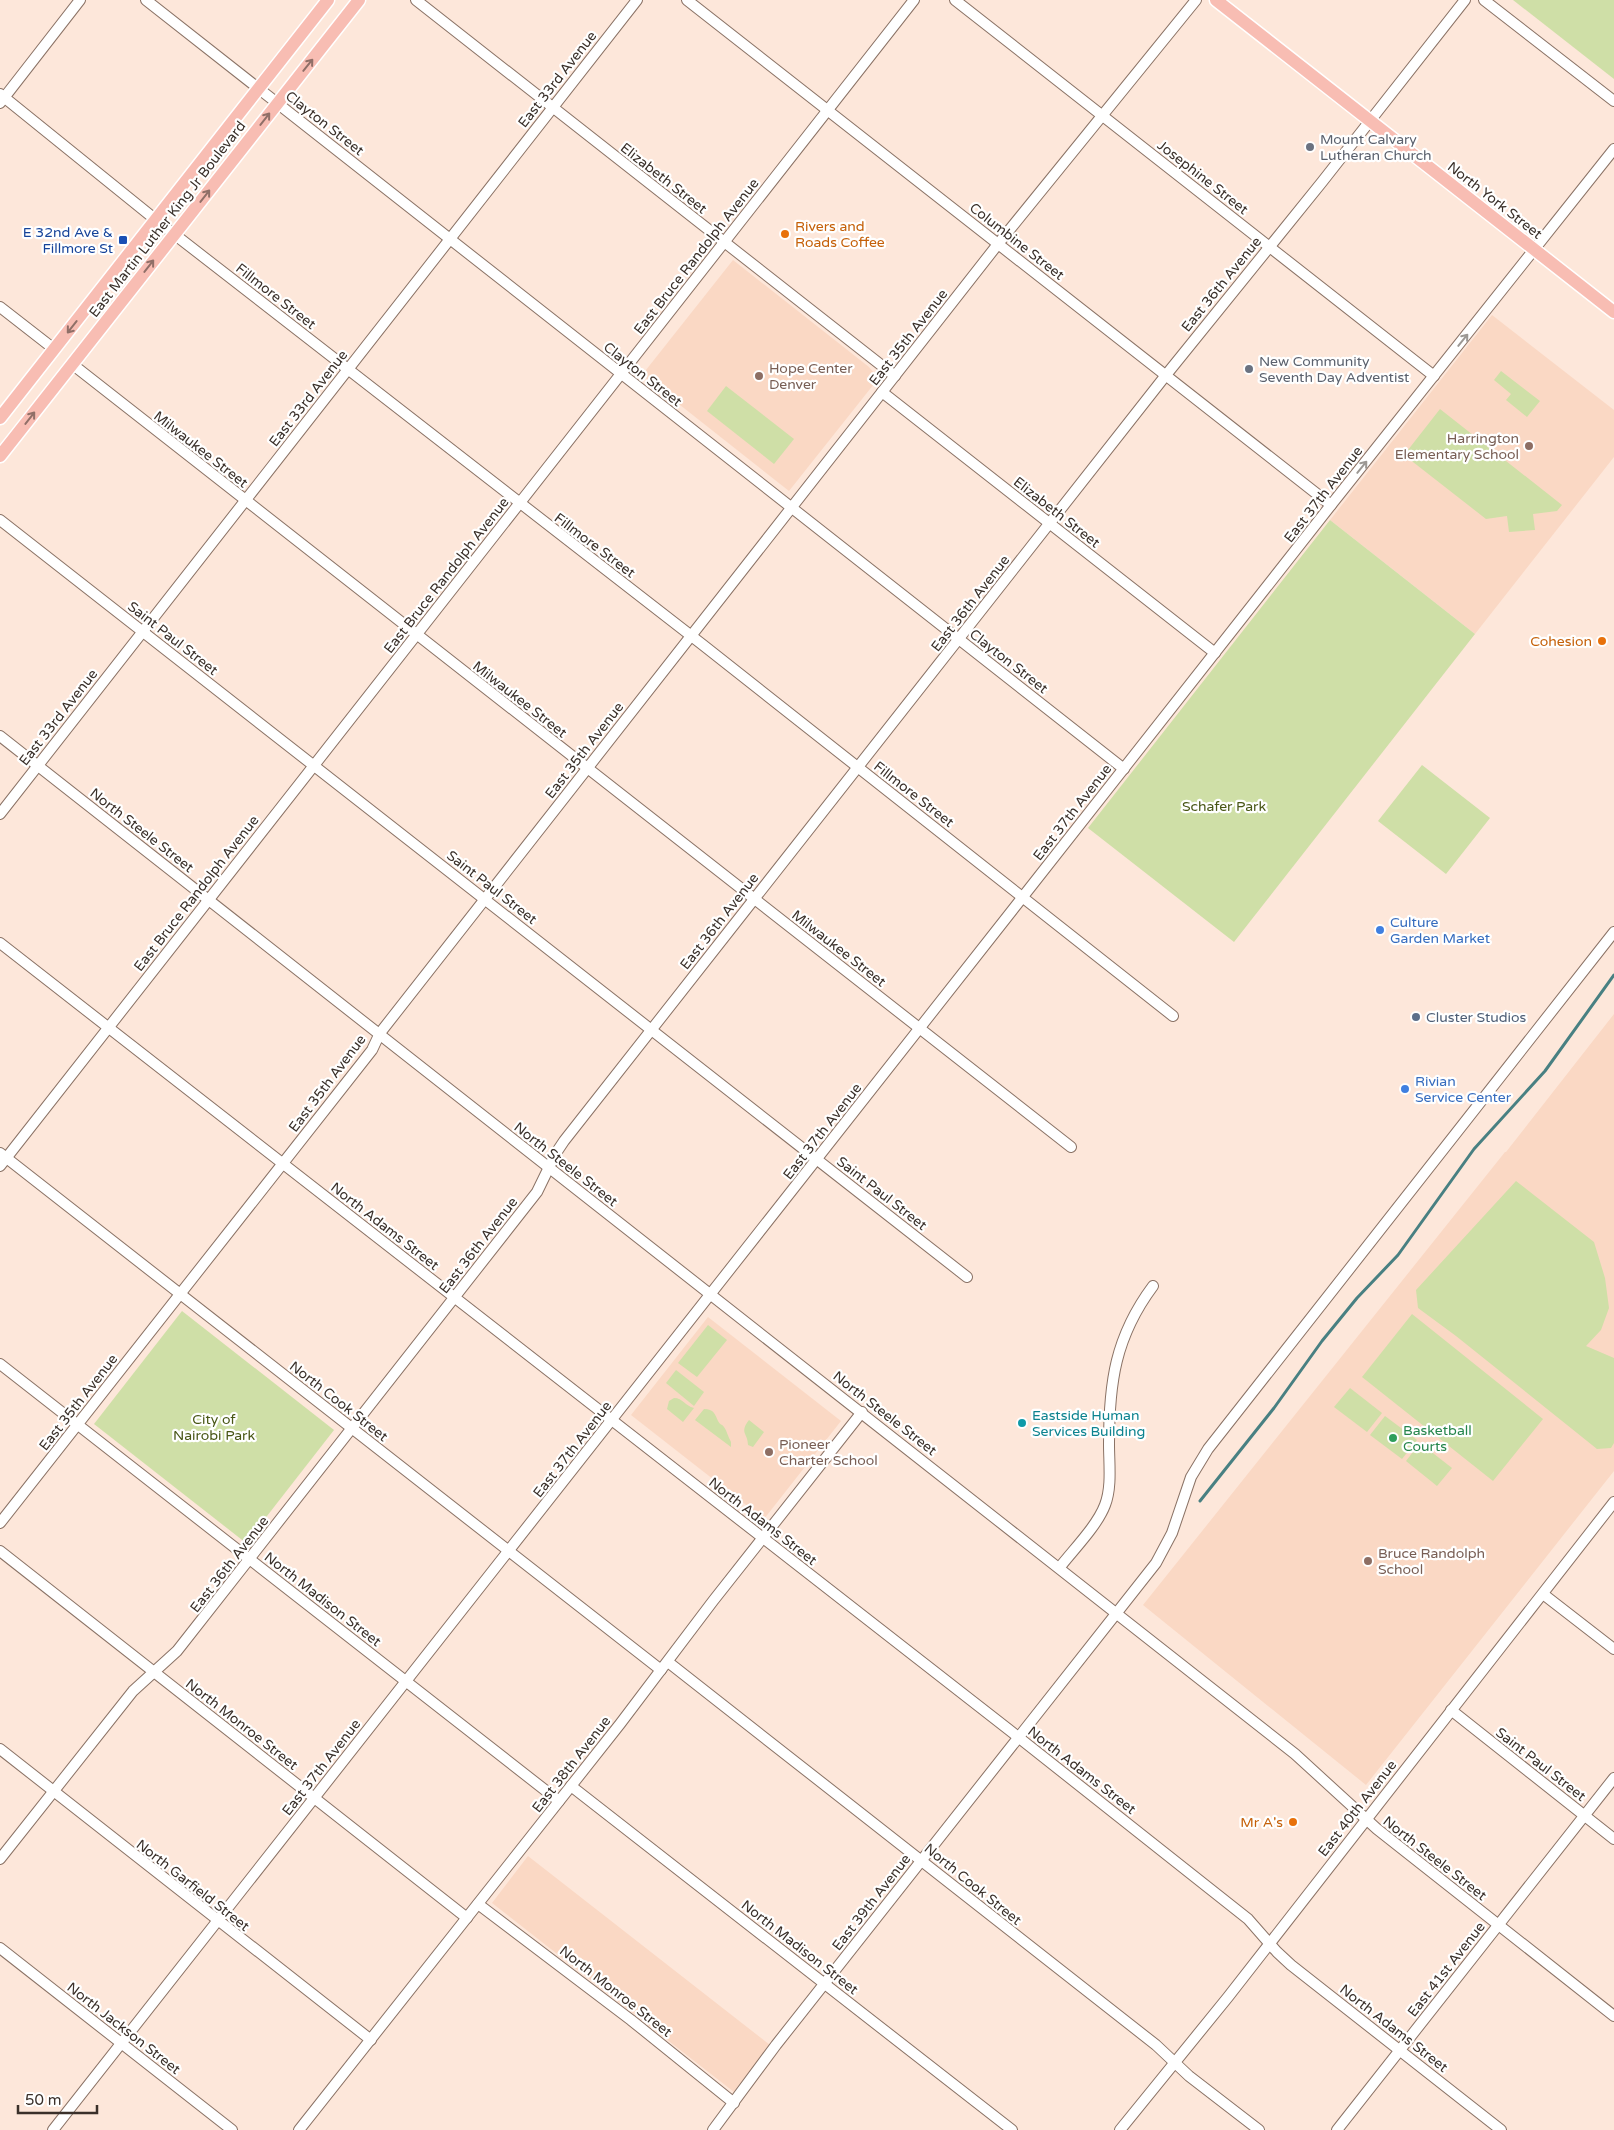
<svg xmlns="http://www.w3.org/2000/svg" width="1614" height="2130" font-family="'Varela Round',sans-serif">
	<rect width="100%" height="100%" fill="#fde7da"/>
	<g fill="#fad8c4">
		<path d="M733 260 869 367 874 373V384L789 491 642 375Z"/>
		<path d="M1492 315 1614 410V457L1475 634 1330 520Z"/>
		<path d="M1614 1014V1471L1366 1785 1143 1605 1505 1152H1506Z"/>
		<path d="M708 1317 841 1421 764 1519 631 1415Z"/>
		<path d="M528 1856 770 2045 734 2092 492 1903Z"/>
	</g>
	<g fill="#cfdfa7">
		<path d="M1513 0H1614V79Z"/>
		<path d="M1501 371 1540 401 1527 417 1506 400 1511 394 1494 380Z"/>
		<path d="M726 386 794 439 774 464 707 411Z"/>
		<path d="M1440 409 1562 505 1557 511 1533 514 1535 530 1509 532 1507 516 1486 519 1404 455Z"/>
		<path d="M1330 520 1475 634 1234 942 1088 828Z"/>
		<path d="M1422 765 1490 818 1446 874 1378 821Z"/>
		<path d="M1516 1181 1594 1242 1605 1278 1609 1308 1601 1330 1586 1346 1614 1358V1443L1611 1448 1597 1449 1456 1336 1418 1308 1416 1290Z"/>
		<path d="M182 1311 334 1430 246 1543 94 1424Z"/>
		<path d="M1412 1314 1543 1419 1493 1481 1362 1377Z"/>
		<path d="M708 1325 727 1340 697 1377 678 1363Z"/>
		<path d="M676 1370 704 1392 694 1406 666 1383Z"/>
		<path d="M1350 1388 1382 1413 1367 1432 1334 1407Z"/>
		<path d="M674 1398C683 1398 685 1406 694 1408L683 1422 667 1409 669 1401Z"/>
		<path d="M704 1409C714 1409 715 1414 718 1421 721 1426 721 1423 724 1427 727 1431 728 1437 731 1442V1447L695 1420Z"/>
		<path d="M1385 1416 1417 1440 1402 1459 1370 1435Z"/>
		<path d="M749 1420 764 1432 753 1447 748 1445C748 1433 739 1433 749 1420Z"/>
		<path d="M1420 1443 1452 1468 1437 1486 1406 1461Z"/>
	</g>
	<g fill="none" stroke-linecap="round" stroke-linejoin="round">
		<path stroke="#488082" stroke-width="3" d="M1200 1501 1274 1408 1322 1341 1357 1298 1398 1255 1474 1149 1545 1071 1614 975"/>
		<defs>
			<g id="minor">
				<path d="M146 0 1124 769"/>
				<path d="M416 0 895 376"/>
				<path d="M687 0 1331 505"/>
				<path d="M955 0 1434 376"/>
				<path d="M1484 0 1614 101"/>
				<path d="M0 94 156 220 703 645 1173 1016"/>
				<path d="M0 103 80 0"/>
				<path d="M0 307 54 349"/>
				<path d="M72 364 1071 1147"/>
				<path d="M882 392 1215 653"/>
				<path d="M0 520 967 1277"/>
				<path d="M0 736 1295 1754 1377 1829 1614 2016"/>
				<path d="M0 814 637 0"/>
				<path d="M0 943 1008 1729 1248 1919 1277 1952 1291 1965 1501 2130"/>
				<path d="M0 1153 661 1670"/>
				<path d="M0 1166 914 0"/>
				<path d="M0 1364 559 1801"/>
				<path d="M0 1523 372 1050 380 1033 998 244 1196 0"/>
				<path d="M0 1551 467 1918"/>
				<path d="M1060 1567C1074 1549 1097 1526 1105 1505 1112 1487 1109 1464 1109 1444 1109 1383 1115 1337 1153 1286"/>
				<path d="M1543 1594 1614 1649"/>
				<path d="M668 1662 1156 2045 1189 2076 1259 2130"/>
				<path d="M1451 1710 1614 1839"/>
				<path d="M0 1749 371 2040"/>
				<path d="M571 1786 1012 2130"/>
				<path d="M0 1859 133 1691 177 1651 537 1192 556 1153 564 1141 1166 375 1322 182 1465 0"/>
				<path d="M478 1904 631 2020 734 2103"/>
				<path d="M0 1948 232 2130"/>
				<path d="M53 2130 1331 505 1614 149"/>
				<path d="M299 2130 620 1724 713 1601 862 1412"/>
				<path d="M713 2130 776 2045 1156 1563 1172 1533 1191 1477 1208 1449 1614 932"/>
				<path d="M1120 2130 1228 1997 1614 1502"/>
				<path d="M1337 2130 1614 1778"/>
			</g>
			<g id="major">
				<path d="M1216 0 1614 312"/>
				<path d="M0 418 328 0"/>
				<path d="M0 456 359 0"/>
			</g>
		</defs>
		<use href="#minor" stroke="#8a7265" stroke-width="12"/>
		<use href="#major" stroke="#fff" stroke-width="15"/>
		<use href="#minor" stroke="#fff" stroke-width="10"/>
		<use href="#major" stroke="#f8bdb3" stroke-width="12"/>
	</g>
	<defs><path id="oneway-shaft" d="M-6 0H5M1.5-3L5.5 0L1.5 3" fill="none" stroke-width="1.6" stroke-linecap="round" stroke-linejoin="round" transform="scale(1.25)"/></defs>
	<g stroke="#906f68">
		<use href="#oneway-shaft" transform="translate(308 65) rotate(-51)"/>
		<use href="#oneway-shaft" transform="translate(265 119) rotate(-52)"/>
		<use href="#oneway-shaft" transform="translate(205 196) rotate(-52)"/>
		<use href="#oneway-shaft" transform="translate(149 266) rotate(-52)"/>
		<use href="#oneway-shaft" transform="translate(72 327) rotate(128)"/>
		<use href="#oneway-shaft" transform="translate(30 418) rotate(-52)"/>
	</g>
	<g stroke="#9c9894">
		<use href="#oneway-shaft" transform="translate(1463 340) rotate(-51)"/>
		<use href="#oneway-shaft" transform="translate(1362 467) rotate(-51)"/>
	</g>
	<g fill="#6b7280" stroke="#fff" stroke-width="2">
		<circle cx="1310" cy="147" r="5"/>
		<circle cx="1249" cy="369" r="5"/>
	</g>
	<g fill="#e8710a" stroke="#fff" stroke-width="2">
		<circle cx="785" cy="234" r="5"/>
		<circle cx="1602" cy="641" r="5"/>
		<circle cx="1293" cy="1822" r="5"/>
	</g>
	<rect fill="#1a4fb4" stroke="#fff" stroke-width="2" x="118" y="235" width="10" height="10" rx="2.5"/>
	<g fill="#8d6e63" stroke="#fff" stroke-width="2">
		<circle cx="759" cy="376" r="5"/>
		<circle cx="1529" cy="446" r="5"/>
		<circle cx="769" cy="1452" r="5"/>
		<circle cx="1368" cy="1561" r="5"/>
	</g>
	<g fill="#3f7fe0" stroke="#fff" stroke-width="2">
		<circle cx="1380" cy="930" r="5"/>
		<circle cx="1405" cy="1089" r="5"/>
	</g>
	<circle fill="#5c6f8a" stroke="#fff" stroke-width="2" cx="1416" cy="1017" r="5"/>
	<circle fill="#0f9aa8" stroke="#fff" stroke-width="2" cx="1022" cy="1423" r="5"/>
	<circle fill="#2e9e5b" stroke="#fff" stroke-width="2" cx="1393" cy="1438" r="5"/>
	<g text-anchor="middle" stroke-width="4.5" stroke-linejoin="round" paint-order="stroke">
		<g font-size="14" fill="#3a302a" stroke="#fff">
			<text transform="translate(557 79) rotate(-52)" y="5">East 33rd Avenue</text>
			<text transform="translate(325 123) rotate(38)" y="5">Clayton Street</text>
			<text transform="translate(1203 177) rotate(38)" y="5">Josephine Street</text>
			<text transform="translate(664 178) rotate(38)" y="5">Elizabeth Street</text>
			<text transform="translate(1495 200) rotate(38)" y="5">North York Street</text>
			<text transform="translate(167 219) rotate(-52)" y="5">East Martin Luther King Jr Boulevard</text>
			<text transform="translate(1017 241) rotate(38)" y="5">Columbine Street</text>
			<text transform="translate(696 256) rotate(-52)" y="5">East Bruce Randolph Avenue</text>
			<text transform="translate(1221 284) rotate(-51)" y="5">East 36th Avenue</text>
			<text transform="translate(276 296) rotate(38)" y="5">Fillmore Street</text>
			<text transform="translate(908 337) rotate(-52)" y="5">East 35th Avenue</text>
			<text transform="translate(643 374) rotate(38)" y="5">Clayton Street</text>
			<text transform="translate(308 398) rotate(-52)" y="5">East 33rd Avenue</text>
			<text transform="translate(201 449) rotate(38)" y="5">Milwaukee Street</text>
			<text transform="translate(1323 494) rotate(-52)" y="5">East 37th Avenue</text>
			<text transform="translate(1057 512) rotate(38)" y="5">Elizabeth Street</text>
			<text transform="translate(595 545) rotate(37)" y="5">Fillmore Street</text>
			<text transform="translate(446 575) rotate(-52)" y="5">East Bruce Randolph Avenue</text>
			<text transform="translate(970 603) rotate(-52)" y="5">East 36th Avenue</text>
			<text transform="translate(173 638) rotate(38)" y="5">Saint Paul Street</text>
			<text transform="translate(1009 661) rotate(38)" y="5">Clayton Street</text>
			<text transform="translate(520 699) rotate(38)" y="5">Milwaukee Street</text>
			<text transform="translate(58 717) rotate(-52)" y="5">East 33rd Avenue</text>
			<text transform="translate(584 750) rotate(-52)" y="5">East 35th Avenue</text>
			<text transform="translate(914 794) rotate(38)" y="5">Fillmore Street</text>
			<text transform="translate(1072 812) rotate(-52)" y="5">East 37th Avenue</text>
			<text transform="translate(142 830) rotate(38)" y="5">North Steele Street</text>
			<text transform="translate(492 887) rotate(38)" y="5">Saint Paul Street</text>
			<text transform="translate(196 893) rotate(-52)" y="5">East Bruce Randolph Avenue</text>
			<text transform="translate(719 921) rotate(-52)" y="5">East 36th Avenue</text>
			<text transform="translate(839 948) rotate(38)" y="5">Milwaukee Street</text>
			<text transform="translate(327 1083) rotate(-53)" y="5">East 35th Avenue</text>
			<text transform="translate(822 1131) rotate(-52)" y="5">East 37th Avenue</text>
			<text transform="translate(566 1164) rotate(38)" y="5">North Steele Street</text>
			<text transform="translate(882 1193) rotate(38)" y="5">Saint Paul Street</text>
			<text transform="translate(385 1226) rotate(38)" y="5">North Adams Street</text>
			<text transform="translate(478 1245) rotate(-52)" y="5">East 36th Avenue</text>
			<text transform="translate(339 1401) rotate(38)" y="5">North Cook Street</text>
			<text transform="translate(78 1402) rotate(-52)" y="5">East 35th Avenue</text>
			<text transform="translate(885 1413) rotate(38)" y="5">North Steele Street</text>
			<text transform="translate(572 1449) rotate(-52)" y="5">East 37th Avenue</text>
			<text transform="translate(763 1521) rotate(38)" y="5">North Adams Street</text>
			<text transform="translate(229 1564) rotate(-52)" y="5">East 36th Avenue</text>
			<text transform="translate(323 1599) rotate(38)" y="5">North Madison Street</text>
			<text transform="translate(242 1724) rotate(38)" y="5">North Monroe Street</text>
			<text transform="translate(571 1764) rotate(-52)" y="5">East 38th Avenue</text>
			<text transform="translate(1541 1764) rotate(38)" y="5">Saint Paul Street</text>
			<text transform="translate(321 1767) rotate(-52)" y="5">East 37th Avenue</text>
			<text transform="translate(1082 1770) rotate(38)" y="5">North Adams Street</text>
			<text transform="translate(1357 1808) rotate(-52)" y="5">East 40th Avenue</text>
			<text transform="translate(1435 1858) rotate(38)" y="5">North Steele Street</text>
			<text transform="translate(973 1884) rotate(39)" y="5">North Cook Street</text>
			<text transform="translate(193 1885) rotate(38)" y="5">North Garfield Street</text>
			<text transform="translate(871 1902) rotate(-52)" y="5">East 39th Avenue</text>
			<text transform="translate(800 1947) rotate(38)" y="5">North Madison Street</text>
			<text transform="translate(1446 1969) rotate(-52)" y="5">East 41st Avenue</text>
			<text transform="translate(616 1991) rotate(38)" y="5">North Monroe Street</text>
			<text transform="translate(124 2028) rotate(38)" y="5">North Jackson Street</text>
			<text transform="translate(1394 2028) rotate(38)" y="5">North Adams Street</text>
		</g>
		<g font-size="14" fill="#5b616d" stroke="#fff" text-anchor="start">
			<text x="1320" y="144">Mount Calvary<tspan x="1320" dy="16">Lutheran Church</tspan></text>
			<text x="1259" y="366">New Community<tspan x="1259" dy="16">Seventh Day Adventist</tspan></text>
		</g>
		<g font-size="14" fill="#c56008" stroke="#fff" text-anchor="end">
			<text x="795" y="231" text-anchor="start">Rivers and<tspan x="795" dy="16">Roads Coffee</tspan></text>
			<text x="1592" y="646">Cohesion</text>
			<text x="1283" y="1827">Mr A's</text>
		</g>
		<g font-size="14" fill="#164399" stroke="#fff" text-anchor="end">
			<text x="113" y="237">E 32nd Ave &amp;<tspan x="113" dy="16">Fillmore St</tspan></text>
		</g>
		<g font-size="14" fill="#785e54" stroke="#fff" text-anchor="start">
			<text x="769" y="373">Hope Center<tspan x="769" dy="16">Denver</tspan></text>
			<text x="1519" y="443" text-anchor="end">Harrington<tspan x="1519" dy="16">Elementary School</tspan></text>
			<text x="779" y="1449">Pioneer<tspan x="779" dy="16">Charter School</tspan></text>
			<text x="1378" y="1558">Bruce Randolph<tspan x="1378" dy="16">School</tspan></text>
		</g>
		<g font-size="14" fill="#485615" stroke="#fff">
			<text x="1224" y="811">Schafer Park</text>
			<text x="214" y="1424">City of<tspan x="214" dy="16">Nairobi Park</tspan></text>
		</g>
		<g font-size="14" fill="#366cbe" stroke="#fff" text-anchor="start">
			<text x="1390" y="927">Culture<tspan x="1390" dy="16">Garden Market</tspan></text>
			<text x="1415" y="1086">Rivian<tspan x="1415" dy="16">Service Center</tspan></text>
		</g>
		<g font-size="14" fill="#4e5e75" stroke="#fff" text-anchor="start">
			<text x="1426" y="1022">Cluster Studios</text>
		</g>
		<g font-size="14" fill="#0d838f" stroke="#fff" text-anchor="start">
			<text x="1032" y="1420">Eastside Human<tspan x="1032" dy="16">Services Building</tspan></text>
		</g>
		<g font-size="14" fill="#27864d" stroke="#fff" text-anchor="start">
			<text x="1403" y="1435">Basketball<tspan x="1403" dy="16">Courts</tspan></text>
		</g>
	</g>
	<path d="M18 2105v8h79v-8" fill="none" stroke="#3a302a" stroke-width="2.5"/>
	<text x="25" y="2105" font-size="15" fill="#3a302a" stroke="#ffffff" stroke-width="4" paint-order="stroke">50 m</text>
</svg>
